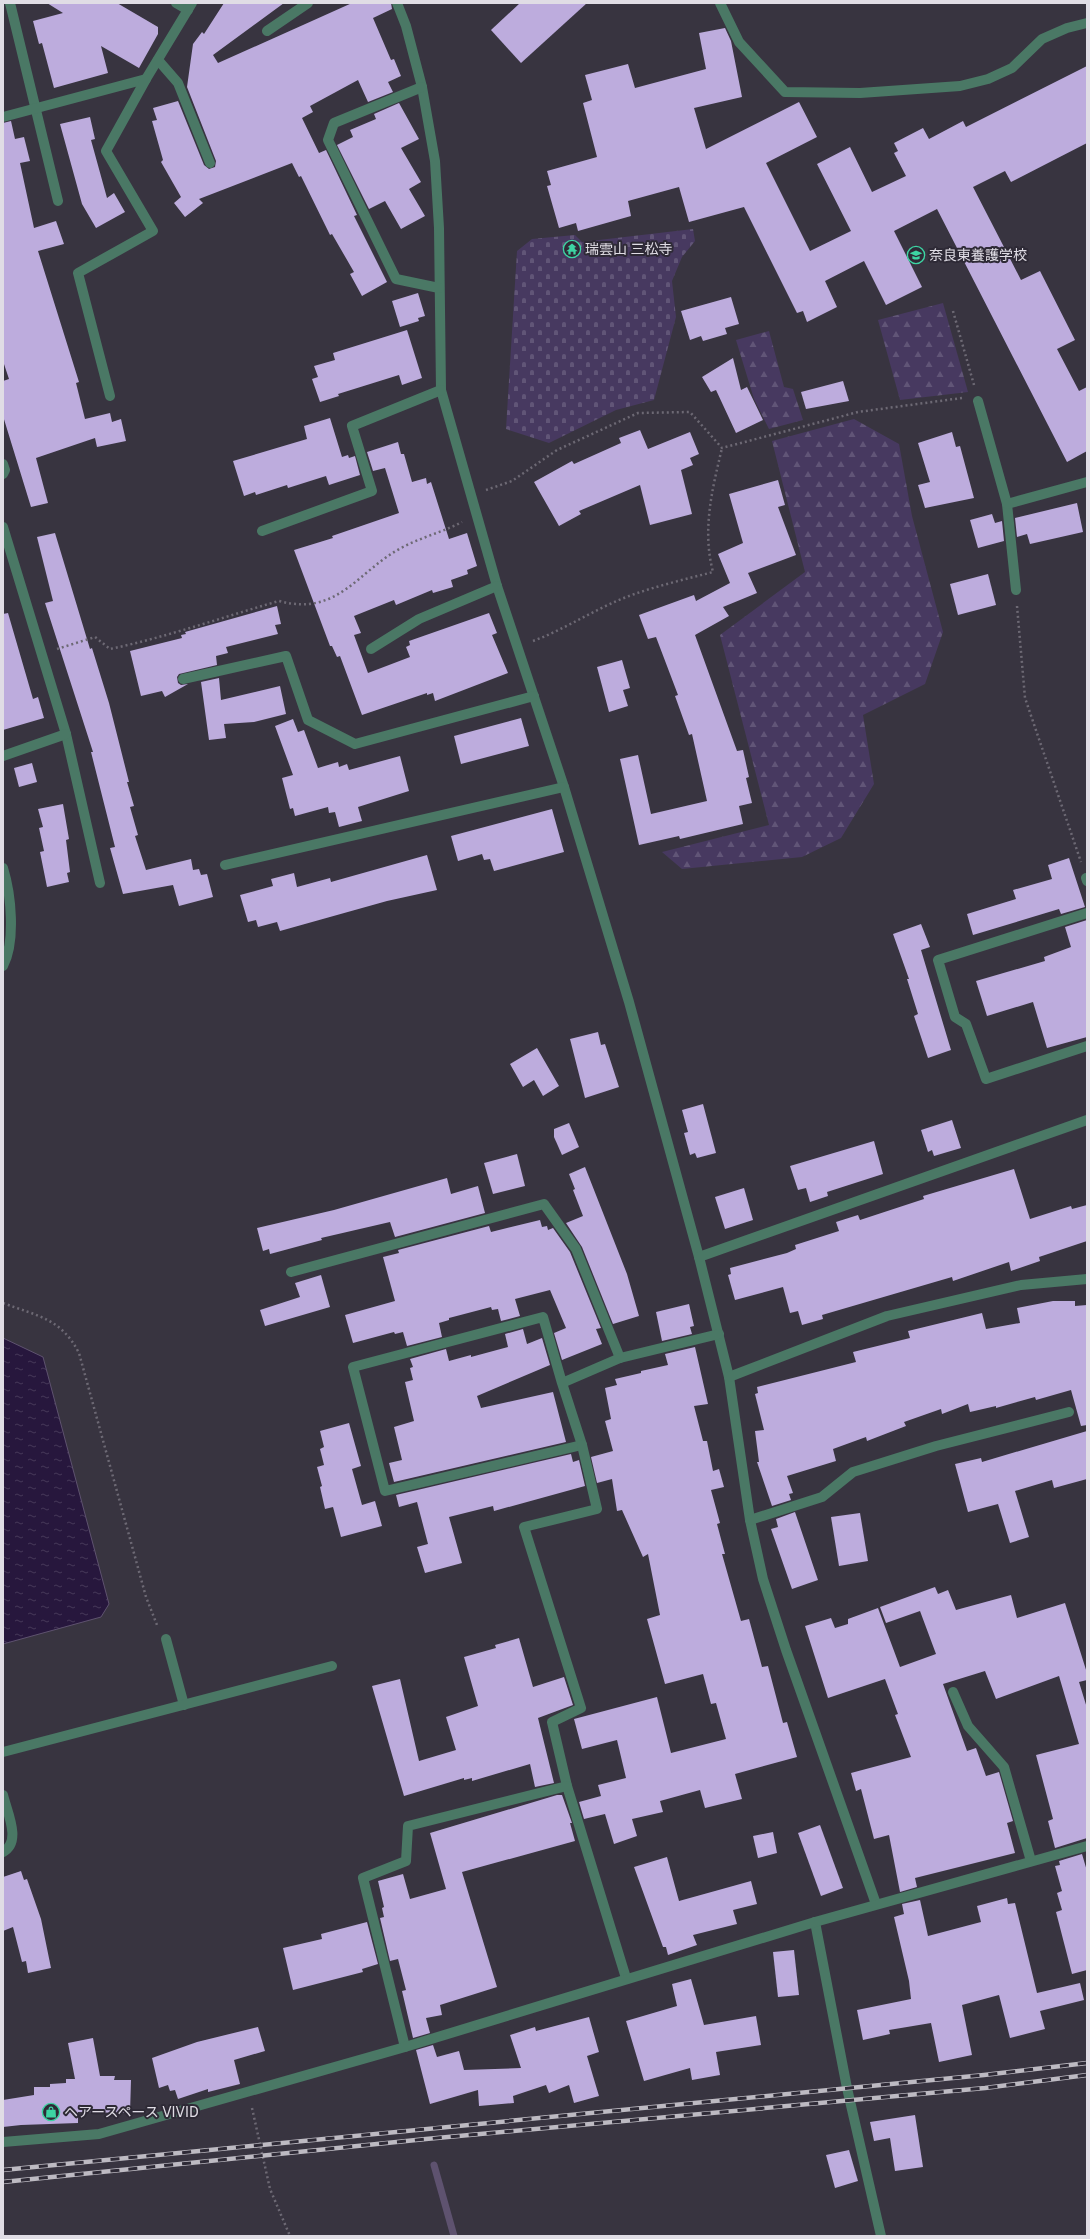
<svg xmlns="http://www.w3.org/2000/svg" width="1090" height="2239" font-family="'Public Sans','Noto Sans JP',sans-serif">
	<defs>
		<pattern id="forest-firs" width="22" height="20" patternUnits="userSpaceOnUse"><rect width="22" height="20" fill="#473960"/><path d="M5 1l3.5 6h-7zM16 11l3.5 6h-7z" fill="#615577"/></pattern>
		<pattern id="cemetery-stones" width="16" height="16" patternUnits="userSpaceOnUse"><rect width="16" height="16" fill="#473960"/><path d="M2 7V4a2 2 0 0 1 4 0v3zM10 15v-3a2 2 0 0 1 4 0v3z" fill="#615577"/></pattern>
		<pattern id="water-ripples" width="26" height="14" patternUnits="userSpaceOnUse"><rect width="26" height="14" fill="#27173d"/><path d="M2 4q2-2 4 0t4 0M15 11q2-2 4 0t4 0" fill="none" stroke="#463859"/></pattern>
	</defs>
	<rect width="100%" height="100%" fill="#383440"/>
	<g fill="url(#forest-firs)">
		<path d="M943 303 968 392 900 400 878 320Z"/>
		<path d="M769 331 784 387 793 389 803 420 769 429 754 399 736 340Z"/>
		<path d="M854 419 899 444 912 516 943 632 925 684 863 715 874 784 841 838 802 857 682 869 662 852 769 825 720 635 805 572 772 441Z"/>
	</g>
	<path fill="url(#cemetery-stones)" d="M693 229 695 241 682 257 672 281 676 317 654 400 616 410 549 443 506 429 517 251 532 239 575 235 582 242Z"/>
	<path fill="url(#water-ripples)" stroke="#5e526f" d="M3 1338 43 1357 109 1604 101 1617 3 1644Z"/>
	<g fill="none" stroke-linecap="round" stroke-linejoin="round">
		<path stroke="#5e526f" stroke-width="7" d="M434 2165 454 2236"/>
	</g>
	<g fill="#bdacdd">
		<path d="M47 3H117L158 27V34L139 68 101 46 108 73 54 88 42 43 39 44 33 21 63 13Z"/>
		<path d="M224 3H284L213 55 218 63 352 3H391L392 9 373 18 391 60 394 59 401 76 388 82 393 92 368 102 358 80 310 106 313 112 302 118 319 153 326 150 357 215 354 216 387 282 362 296 350 274 354 272 332 234 330 235 301 176 299 177 292 163 199 199 203 203 185 217 174 203 181 197 161 162 163 160 152 121 157 120 153 108 178 101 204 165 209 169 215 167 216 161 187 87 193 44 202 32 204 34Z"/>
		<path d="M520 3H587L521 63 491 30Z"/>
		<path d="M725 28 731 41 742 97 694 108 706 149 799 102 817 137 766 163 810 251 851 231 817 164 850 147 872 192 906 176 894 153 898 151 894 143 923 128 929 139 963 121 966 127 1087 66V143L1011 182 1005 171 973 187 1021 280 1040 271 1075 340 1057 349 1079 391 1087 387V451L1067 462 937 209 894 231 922 287 886 305 864 261 825 281 837 307 807 322 803 311 797 313 744 207 689 222 679 187 628 201 631 216 578 231 576 223 559 228 547 186 551 185 547 171 597 157 583 103 592 100 585 75 628 64 635 88 706 69 699 33Z"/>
		<path d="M399 103 419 139 401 148 421 182 409 189 425 216 401 229 385 201 369 209 337 145 353 137 350 130 376 119 374 114Z"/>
		<path d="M90 117 95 139 91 140 107 198 114 193 125 212 96 228 82 204 60 124Z"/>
		<path d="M11 121 15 139 24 137 30 161 20 163 34 228 56 221 64 244 38 251 79 382 76 383 85 419 110 413 112 422 121 419 126 441 97 447 95 438 36 458 48 503 31 507 3 416V381L9 379 3 361V123Z"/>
		<path d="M418 293 425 316 418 318 419 321 400 327 392 301Z"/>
		<path d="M731 297 739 324 725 328 727 334 703 341 701 336 690 340 681 311Z"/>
		<path d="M407 330 422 378 402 385 399 375 338 394 339 396 320 402 312 379 318 377 314 366 335 360 333 353Z"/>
		<path d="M733 358 741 390 747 387 763 420 736 433 716 390 711 392 702 377Z"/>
		<path d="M843 381 849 401 806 409 801 392Z"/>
		<path d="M330 418 342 457 348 455 349 458 355 456 360 475 329 485 326 476 288 488 287 485 256 495 255 492 244 496 233 461 307 439 304 426Z"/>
		<path d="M640 430 648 449 690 432 699 454 690 458 693 465 681 470 692 514 650 525 640 485 579 511 581 514 559 526 534 482 572 461 574 464 621 443 619 438Z"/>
		<path d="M952 432 956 447 960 446 974 498 925 508 918 485 930 482 918 443Z"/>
		<path d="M398 442 401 454H404L412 482 426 478 427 484 431 482 449 539 467 533 477 566 467 570 468 574 451 580 453 587 433 593 432 590 396 605 394 600 354 616 361 633 354 635 368 673 410 657 406 647 410 645 409 641 489 613 497 633 492 635 508 673 435 701 433 693 427 695V693L362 715 340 656 337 657 332 646H330L294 550 333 538 332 536 399 513 385 468 373 471 367 452Z"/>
		<path d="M778 480 785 505 778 507 796 555 748 573 757 593 723 607 729 616 695 635 737 751 743 750 749 777 746 778 752 803 739 806 743 824 680 839 679 836 639 845 620 759 638 755 651 814 707 801 692 734 689 735 675 696 678 695 656 637 648 639 639 615 694 595 696 601 730 583 718 554 743 543 729 494Z"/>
		<path d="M1077 503 1083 532 1030 544 1027 534 1017 537 1015 518Z"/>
		<path d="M992 514 995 523 1002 521 1004 541 978 548 970 520Z"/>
		<path d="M55 533 90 649 92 648 109 703 129 782H127L134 806 130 807 138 835 135 836 146 870 191 859 193 870 199 869 201 875 207 874 213 897 179 906 173 885 123 894 110 848 115 847 91 752H93L45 603 53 601 37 537Z"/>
		<path d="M988 574 996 605 958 615 950 584Z"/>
		<path d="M277 606 281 624 275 625 278 634 226 647 228 653 216 656 217 665 179 674 177 677 178 683 181 685 188 684 165 697 162 691 141 696 130 651 182 638 181 635 186 634 185 632Z"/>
		<path d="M8 613 33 699 38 697 44 718 3 730V614Z"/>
		<path d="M622 660 630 688 623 690 628 706 609 712 597 667Z"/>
		<path d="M219 678 221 700 280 686 286 714 254 722 224 724 226 738 209 740 201 682Z"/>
		<path d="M521 718 529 746 461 764 454 736Z"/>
		<path d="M293 719 298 732 304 730 318 768 338 762 339 767 347 764 349 770 400 756 409 791 358 807 362 821 339 827 335 812 329 813 328 807 295 816 293 808 290 809 282 778 293 775 275 726Z"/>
		<path d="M32 763 37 782 19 787 14 768Z"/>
		<path d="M63 804 69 839 66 840 70 872 67 873 69 882 47 887 40 852 44 851 39 828 43 827 38 809Z"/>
		<path d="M552 809 564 852 494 871 490 859 484 860 482 854 458 861 451 836Z"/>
		<path d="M427 855 437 890 387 901 280 931 277 922 258 927 256 920 248 922 240 895 273 886 271 879 294 873 297 887 330 878 331 882Z"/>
		<path d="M1069 858 1085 907 1061 914 1059 909 973 935 967 914 1016 899 1013 890 1052 879 1048 865Z"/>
		<path d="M1087 920V1037L1047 1048 1033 1002 987 1016 976 981 1045 961 1044 957 1071 947 1065 927Z"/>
		<path d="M921 924 930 947 921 950 951 1050 928 1058 914 1016 918 1014 907 979H909L893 934Z"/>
		<path d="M598 1032 601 1045 605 1044 619 1087 585 1098 570 1039Z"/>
		<path d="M537 1048 559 1086 543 1096 534 1080 523 1087 510 1064Z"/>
		<path d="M703 1104 716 1153 697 1158 695 1153 690 1155 684 1133 688 1132 682 1110Z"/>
		<path d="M952 1120 961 1148 934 1156 932 1150 928 1152 921 1130Z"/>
		<path d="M569 1123 579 1147 562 1155 554 1137V1129Z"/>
		<path d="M874 1141 883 1174 827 1192 828 1196 810 1202 806 1188 798 1190 790 1166Z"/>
		<path d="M517 1154 525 1186 493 1194 484 1163Z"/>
		<path d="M585 1167 627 1274 639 1316 613 1324 582 1247 566 1223 583 1216 573 1190 575 1189 569 1174Z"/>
		<path d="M1014 1169 1030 1219 1071 1206 1072 1209 1087 1205V1241L1039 1257 1040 1261 1011 1271 1009 1262 953 1281 952 1277 822 1315 823 1319 802 1325 798 1311 790 1313 783 1287 735 1300 728 1275 731 1274 730 1268 787 1253 796 1249 795 1245 839 1231 836 1222 858 1215 860 1220 924 1199 923 1196Z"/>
		<path d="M447 1178 451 1194 478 1186 485 1213 395 1237 390 1222 321 1238 322 1240 270 1254 269 1249 263 1251 257 1228 334 1210Z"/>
		<path d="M744 1188 753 1220 725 1229 715 1197Z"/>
		<path d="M540 1220 542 1227 547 1226 548 1230 553 1228 570 1252 601 1328 596 1329 602 1344 562 1360 554 1333 566 1328 550 1290 515 1299 520 1316 501 1321 498 1309 492 1310 491 1307 449 1318V1320L439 1323 442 1337 407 1346 403 1332 395 1334 394 1332 353 1343 345 1315 395 1301 383 1257 399 1253 398 1250 489 1226 491 1232Z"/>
		<path d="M321 1275 330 1307 265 1326 260 1310 300 1297 295 1283Z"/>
		<path d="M1053 1301H1075V1306L1087 1305V1425L1081 1426 1071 1390 1036 1400 1035 1397 996 1408V1406L970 1412 968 1404 942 1414 941 1409 904 1422 906 1426 867 1441 866 1437 833 1449 836 1461 787 1476 793 1493 789 1494 791 1500 772 1506 757 1462H759L755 1431 764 1430 755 1394 758 1393 757 1387 856 1362 853 1352 910 1338 908 1331 982 1313 986 1329 1020 1323 1017 1308Z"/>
		<path d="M689 1304 694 1326 690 1327 692 1334 662 1341 656 1312Z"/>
		<path d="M523 1329 527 1344 542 1338 550 1365 477 1396 481 1408 553 1392 566 1442 394 1482 389 1463 402 1460 394 1427 414 1421 405 1382 413 1380 410 1368 413 1367 410 1359 446 1349 449 1361 471 1355V1357L508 1347 505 1334Z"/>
		<path d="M695 1347 708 1404 694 1406 703 1441H707L713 1471 719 1469 724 1487 711 1490 720 1523 717 1524 725 1554H722L741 1621 749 1619 762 1667 768 1666 783 1723 787 1722 797 1757 735 1774 742 1799 705 1808 700 1790 660 1801 663 1812 632 1819 637 1836 614 1844 605 1814 584 1819 579 1802 601 1796 598 1785 626 1778 617 1740 582 1749 574 1719 657 1697 671 1753 726 1739 716 1703 711 1704 703 1674 665 1684 647 1619 660 1615 648 1554 643 1557 622 1510 617 1511 612 1479 597 1483 591 1457 613 1451 605 1421 611 1419 605 1388 617 1385 615 1379 641 1373V1371L668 1365 665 1354Z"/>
		<path d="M349 1423 361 1466 352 1469 362 1505 375 1501 382 1526 341 1537 333 1507 325 1509 320 1487 322 1486 317 1467 324 1465 320 1449 324 1447 320 1431Z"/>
		<path d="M1087 1431V1479L1054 1488 1052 1480 1015 1491 1029 1537 1010 1543 998 1504 968 1512 955 1464 981 1458 982 1462Z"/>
		<path d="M571 1454 573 1462 579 1460 585 1486 494 1511 493 1506 449 1517 462 1563 425 1573 417 1547 428 1544 417 1502 399 1507 396 1495Z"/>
		<path d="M795 1512 818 1580 792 1589 771 1529 778 1527 776 1519Z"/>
		<path d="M860 1513 868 1561 839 1566 831 1517Z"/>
		<path d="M935 1587 938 1594 948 1590 956 1610 1011 1595 1017 1618 1065 1603 1087 1673V1680L1079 1682 1087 1708V1838L1055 1848 1048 1821 1053 1819 1036 1755 1079 1744 1059 1676 996 1699 985 1671 943 1684 967 1751 976 1748 986 1776 999 1772 1013 1821 1007 1823 1015 1853 915 1878 917 1887 900 1892 889 1835 874 1839 861 1789 856 1791 851 1773 911 1757 895 1715 898 1714 885 1679 828 1698 805 1626 831 1618 835 1628 848 1624V1619L878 1608 900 1667 936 1654 920 1611 886 1623 880 1607Z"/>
		<path d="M519 1638 533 1687 564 1677 573 1705 538 1718 554 1783 535 1787 530 1764 472 1781V1778L464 1780V1778L404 1796 372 1686 400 1679 419 1761 456 1750 446 1717 478 1706 464 1657 496 1648 495 1645Z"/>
		<path d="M557 1795H562L572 1823H570L575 1841 462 1872 497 1987 440 2005 442 2015 426 2018 430 2033 413 2038 402 1991 406 1990 398 1959 390 1961 380 1918 384 1917 382 1908 384 1907 378 1881 403 1874 410 1899 446 1889 430 1833Z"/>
		<path d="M820 1825 843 1888 821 1896 798 1833Z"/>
		<path d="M773 1832 777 1853 758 1858 753 1836Z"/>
		<path d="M1082 1854 1087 1871V1970L1072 1974 1056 1912 1062 1910 1057 1893 1062 1891 1055 1866 1060 1865 1059 1861Z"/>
		<path d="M667 1857 679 1901 751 1881 757 1904 733 1910 737 1924 693 1935 697 1945 668 1955 666 1947H663L634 1867Z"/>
		<path d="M21 1871 24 1880 27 1879 41 1919 51 1968 28 1973 26 1961 22 1962 13 1927 3 1931V1877Z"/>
		<path d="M1007 1898 1008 1904 1015 1903 1037 1993 1080 1983 1084 2000 1040 2011 1045 2029 1010 2038 999 1995 962 2005 972 2055 939 2062 931 2023 889 2030 890 2034 863 2040 857 2010 911 1999 909 1981 894 1917 904 1914 902 1904 920 1900 928 1936 981 1922 977 1906Z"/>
		<path d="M367 1922 378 1964 362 1969 363 1972 293 1990 283 1948 322 1939 321 1934Z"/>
		<path d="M794 1950 799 1995 778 1997 773 1952Z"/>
		<path d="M691 1979 704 2025 756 2016 761 2045 716 2052 720 2075 692 2080 690 2068 644 2081 626 2021 677 2006 672 1984Z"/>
		<path d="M589 2017 599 2052 587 2056 599 2096 574 2103 569 2085 549 2093 546 2085 513 2096 514 2103 479 2106 478 2090 430 2104 416 2050 433 2045 437 2057 459 2051 464 2070 521 2068 510 2035 535 2027 536 2031Z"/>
		<path d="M258 2027 265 2051 234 2060 240 2084 208 2092V2089L178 2099 175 2090 170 2091 168 2085 159 2088 152 2058 197 2042Z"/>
		<path d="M93 2038 100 2076H115L114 2080H131L130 2113 78 2112V2123L21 2125 3 2127V2100L34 2095V2087H50V2084L66 2083V2079H75L68 2043Z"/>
		<path d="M915 2115 923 2167 895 2171 890 2138 874 2141 870 2122Z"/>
		<path d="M849 2150 858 2181 835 2188 826 2155Z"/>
	</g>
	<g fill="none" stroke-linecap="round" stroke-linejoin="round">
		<g stroke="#6d6974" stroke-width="2.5" stroke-dasharray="2 3" stroke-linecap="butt">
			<path d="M953 311 974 385"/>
			<path d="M486 490 512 481 557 450 638 413 690 412 722 448 858 412 962 398"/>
			<path d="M1017 606 1025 698 1081 862"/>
			<path d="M533 641C560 631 584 616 610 604 642 589 679 581 713 572 702 530 712 490 722 448"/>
			<path d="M57 649 95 637 110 649C167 637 223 617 279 601 339 617 358 570 403 547 422 537 443 532 462 522"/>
			<path d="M3 1303C37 1316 61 1318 79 1353L146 1597 157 1625"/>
			<path d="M252 2108 270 2189 290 2236"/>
		</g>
		<g stroke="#4a7865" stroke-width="10">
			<path d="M10 3 58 201"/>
			<path d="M176 3 188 10"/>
			<path d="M397 3 406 26 422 87 435 161 439 228 441 390 497 586 564 787 629 1002 699 1257 729 1377 750 1520 763 1579 786 1650 876 1904"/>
			<path d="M720 3 739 42 785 92 860 93 960 86 988 79 1012 68 1042 39 1067 28 1087 23"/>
			<path d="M267 31 308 3"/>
			<path d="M158 60 178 83 210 163"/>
			<path d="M422 87 334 123 328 140 396 279 439 288"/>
			<path d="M3 117 146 79"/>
			<path d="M110 396 78 273 153 231 106 151 146 79 192 3"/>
			<path d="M978 401 1007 504 1016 590"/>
			<path d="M3 464 5 470 3 474"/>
			<path d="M1007 504 1087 482"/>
			<path d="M3 527 66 734 100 883"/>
			<path d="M262 531 372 491 352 426 441 390"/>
			<path d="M371 649 419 619 497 586"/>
			<path d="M183 679 286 656 308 720 355 744 534 696"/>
			<path d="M3 756 66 734"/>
			<path d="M225 865 564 787"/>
			<path d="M3 868C11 894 16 941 3 966"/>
			<path d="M1086 878 1087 881"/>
			<path d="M1087 913 938 960 955 1017 966 1024 986 1079 1087 1046"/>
			<path d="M699 1257 1087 1120"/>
			<path d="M291 1272 544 1204 576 1249 620 1358"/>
			<path d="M729 1377 887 1316 1021 1285 1087 1279"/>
			<path d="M562 1383 582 1445 385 1491 353 1367 543 1317 562 1383 620 1358 719 1334"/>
			<path d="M582 1445 597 1509 524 1527 581 1708 552 1722 567 1786 626 1978"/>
			<path d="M750 1520 822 1497 853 1472 936 1446 1069 1412"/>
			<path d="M166 1639 184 1705"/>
			<path d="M953 1692 968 1726 1004 1767 1031 1861"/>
			<path d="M3 1752 332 1666"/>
			<path d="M3 1795C7 1812 22 1842 3 1852"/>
			<path d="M815 1922 847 2088 881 2236"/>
			<path d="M405 2047 363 1878 406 1861 408 1826 567 1786"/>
			<path d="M3 2142 99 2134 405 2047 815 1922 1087 1846"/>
		</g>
		<defs>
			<g id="rail">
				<path d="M3 2170 984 2075 1087 2063"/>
				<path d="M3 2182 426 2139 985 2088 1087 2075"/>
			</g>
		</defs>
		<use href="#rail" stroke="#bdbac2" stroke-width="4.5"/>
		<use href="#rail" stroke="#2e2a36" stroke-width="3" stroke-dasharray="9" stroke-linecap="butt"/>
	</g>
	<defs>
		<symbol id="temple-ring" viewBox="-11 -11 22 22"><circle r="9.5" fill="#2e2a36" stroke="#3dd4a3" stroke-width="1.5"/><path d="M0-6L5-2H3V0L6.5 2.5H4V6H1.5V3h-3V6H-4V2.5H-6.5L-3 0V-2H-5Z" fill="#3dd4a3"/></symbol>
		<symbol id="school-ring" viewBox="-11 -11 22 22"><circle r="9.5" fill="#2e2a36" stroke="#3dd4a3" stroke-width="1.5"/><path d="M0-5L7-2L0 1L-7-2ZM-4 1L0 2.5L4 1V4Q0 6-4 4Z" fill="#3dd4a3"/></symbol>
		<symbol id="shop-ring" viewBox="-11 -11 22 22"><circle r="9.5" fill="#2e2a36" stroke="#3dd4a3" stroke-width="1.5"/><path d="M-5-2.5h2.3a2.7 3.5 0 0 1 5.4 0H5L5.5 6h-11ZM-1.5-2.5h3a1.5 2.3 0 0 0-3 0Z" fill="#3dd4a3"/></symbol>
	</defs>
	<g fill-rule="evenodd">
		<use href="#temple-ring" x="562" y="239" width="20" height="20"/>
		<use href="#school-ring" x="906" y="245" width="20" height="20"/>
		<use href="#shop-ring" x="41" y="2102" width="20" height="20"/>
	</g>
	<g text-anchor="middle" stroke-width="4" stroke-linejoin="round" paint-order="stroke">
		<g font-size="14" fill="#e0dde5" stroke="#2e2a36" text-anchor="start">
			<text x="585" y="254">瑞雲山 三松寺</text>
			<text x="929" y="260">奈良東養護学校</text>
			<text x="64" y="2117">ヘアースペース VIVID</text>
		</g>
	</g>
	<rect width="1090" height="2239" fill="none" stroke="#e0dde5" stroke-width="8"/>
</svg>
